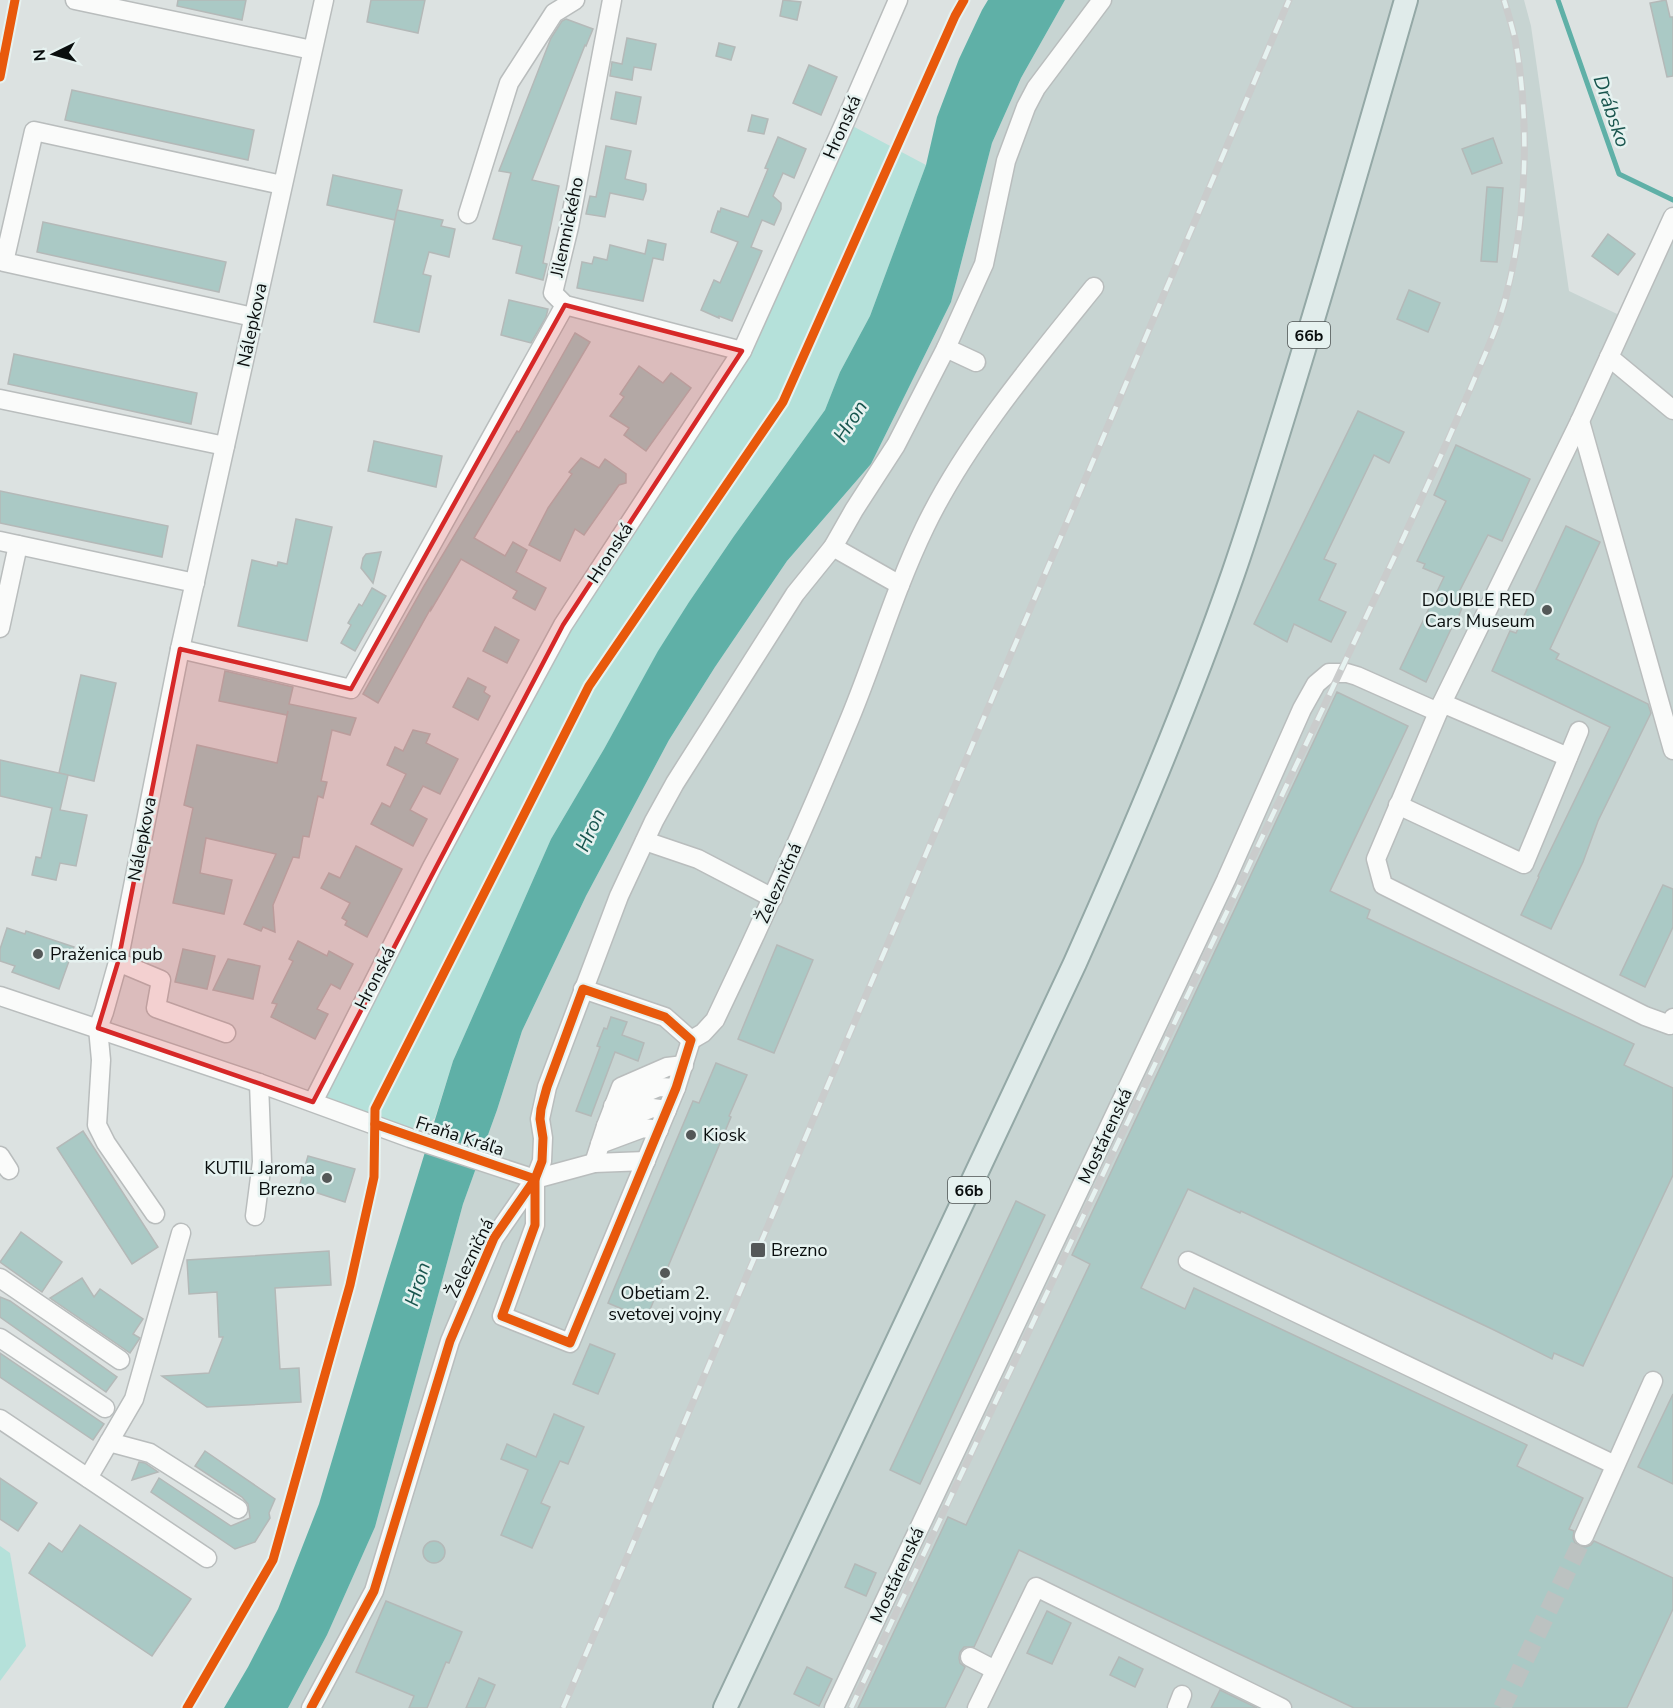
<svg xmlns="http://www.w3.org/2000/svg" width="1673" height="1708" font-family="'Nunito Sans',sans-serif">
	<rect width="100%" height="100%" fill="#dce2e1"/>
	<path fill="#c7d4d2" d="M1065 0H1524L1531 26 1569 291 1636 323 1673 241V1708H288L327 1635 375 1527 463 1204 497 1110 522 1031 586 896 669 740 715 667 787 561 871 464 951 302 992 143 1021 78Z"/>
	<g fill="#b5e1da">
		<path d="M845 122 926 165 870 316 840 372 825 410 734 536 689 602 658 652 604 749 551 839 453 1061 435 1118 410 1138 313 1102 563 625 742 351Z"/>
		<path d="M0 1546 10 1553 26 1646 0 1681Z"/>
	</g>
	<path fill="#5fb0a7" d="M988 0H1065L1021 78 992 143 951 302 871 464 787 561 715 667 669 740 586 896 522 1031 497 1110 463 1204 375 1527 327 1635 288 1708H224L248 1667 278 1609 319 1504 386 1279 453 1061 551 839 604 749 658 651 689 602 734 536 825 410 840 372 870 316 926 165 937 117 959 59 982 10Z"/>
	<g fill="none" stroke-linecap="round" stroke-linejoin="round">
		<path stroke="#5fb0a7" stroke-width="5" d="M1558 0 1619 174 1673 200"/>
	</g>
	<g fill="#aac9c5" stroke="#b4b9b8" stroke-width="1.5">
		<path d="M178 0H246L242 20 177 6Z"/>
		<path d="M371 0H425L418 33 367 22Z"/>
		<path d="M783 0 801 2 797 20 780 16Z"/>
		<path d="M1666 0 1670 17H1673V76L1667 77 1650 3Z"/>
		<path d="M566 19 593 29 586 46 585 45 532 180 559 186 543 263 547 264 543 280 516 273 522 246 493 239 511 173 499 171 551 38 562 21Z"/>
		<path d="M627 38 656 44 651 70 634 67 632 80 610 76 612 62 622 64Z"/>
		<path d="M719 43 735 47 731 60 716 56Z"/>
		<path d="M809 65 837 77 821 115 793 103Z"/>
		<path d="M72 90 254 130 248 160 65 120Z"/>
		<path d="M616 92 641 97 636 124 611 119Z"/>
		<path d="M752 115 768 119 764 134 748 131Z"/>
		<path d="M778 137 806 149 794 178 783 173 773 196 781 203V209L774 225 762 220 751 247 762 251 732 321 719 316V318L701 310 714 280 720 283 738 242 711 232 713 225 718 211 720 212 721 208 748 217 768 169 765 168Z"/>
		<path d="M1493 138 1502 163 1472 174 1462 149Z"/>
		<path d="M606 146 631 151 625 179 646 184V191L643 200 610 193 605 217 586 214 590 196 596 197Z"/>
		<path d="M333 175 402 190 395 220 327 205Z"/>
		<path d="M1487 187 1503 188 1497 262 1481 261Z"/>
		<path d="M397 210 443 220 441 226 455 229 449 257 429 252 423 274 431 276 419 332 374 322Z"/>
		<path d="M43 222 226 262 219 292 37 252Z"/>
		<path d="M1608 234 1635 254 1618 275 1592 256Z"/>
		<path d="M648 240 666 244 663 260 653 258 643 301 577 288 582 262 592 264 594 257 607 260 610 245 645 254Z"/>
		<path d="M1409 290 1440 303 1428 332 1397 319Z"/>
		<path d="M509 300 548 309 546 317 531 343 501 335Z"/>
		<path d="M575 333 590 342 474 538 505 556 513 542 527 550 516 572 546 588 535 610 513 598 517 591 461 559 431 610V608L378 703 363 694 424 586 517 431 519 432Z"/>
		<path d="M14 354 197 393 191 424 8 384Z"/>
		<path d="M639 366 663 383 671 373 691 388 646 451 624 435 629 428 610 416 624 397 620 394Z"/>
		<path d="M1358 411 1404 432 1389 463 1374 455 1324 559 1336 564 1319 600 1346 612 1331 642 1294 624 1287 642 1254 624Z"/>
		<path d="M374 441 442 456 436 487 368 471Z"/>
		<path d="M1456 445 1530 479 1502 541 1488 535 1456 598 1461 602 1462 608 1454 627H1452L1426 682 1400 669 1444 577 1423 568 1425 564 1417 561 1446 501 1434 495Z"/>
		<path d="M581 458 599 468 605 459 626 474V483L619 485 584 535 575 529 560 561 529 545 548 508 572 474 569 472Z"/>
		<path d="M0 491 168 526 162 557 0 523Z"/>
		<path d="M296 519 332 527 307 641 238 626 252 560 277 566 278 562 287 564Z"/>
		<path d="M1566 526 1600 542 1550 649 1559 654 1556 659 1648 704 1651 713 1598 821 1583 862 1551 929 1521 915 1539 877 1538 876 1610 727 1492 671 1510 631 1516 633Z"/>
		<path d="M381 552 373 583 361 568 363 558 366 554Z"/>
		<path d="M372 588 386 596 355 651 341 643 351 625 348 623 359 604 362 606Z"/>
		<path d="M495 627 519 640 507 663 483 651Z"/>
		<path d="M225 671 293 687 289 704 356 718 350 735 332 730 321 781 327 782 323 798 318 796 309 837 303 836 299 858 293 857 273 905 275 932 263 927 261 931 244 924 276 854 206 838 200 873 232 880 224 914 173 903 193 808 184 805 197 745 277 763 288 711 287 715 219 701Z"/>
		<path d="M81 675 116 683 94 781 59 773Z"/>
		<path d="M468 678 486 687 484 692 490 696 478 720 453 707Z"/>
		<path d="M1337 692 1408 726 1330 891 1370 910 1367 918 1634 1044 1624 1065 1673 1088V1175L1583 1366 1554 1353 1552 1359 1492 1329 1241 1211 1240 1213 1188 1189 1141 1288 1185 1309 1194 1288 1527 1445 1517 1466 1583 1498 1569 1529 1574 1531 1573 1538 1575 1543 1580 1546 1586 1547 1591 1545 1594 1541 1673 1578V1609L1627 1708H1354L1019 1550 974 1647H964L960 1652 959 1658 960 1663 965 1667 945 1708H858L948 1517 966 1525 1090 1264 1072 1255Z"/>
		<path d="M413 730 430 734 426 743 458 759 440 794 423 786 410 810 427 819 413 846 371 824 382 803 390 807 406 774 387 765 395 747 403 751Z"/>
		<path d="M0 760 68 775 60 810 87 815 76 866 60 863 56 880 32 875 36 857 41 858 52 808 0 796Z"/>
		<path d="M356 846 402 869 367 937 345 925 347 921 342 918 350 903 321 888 329 873 340 878Z"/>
		<path d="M1663 885 1673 889V927L1645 987 1620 975Z"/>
		<path d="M7 928 25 934 26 931 74 947 59 989 12 972 15 966 0 961V949Z"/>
		<path d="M298 941 327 956 329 951 353 964 340 989 331 984 317 1009 328 1014 315 1039 271 1017 277 1004 272 1003 293 961 289 959Z"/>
		<path d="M777 945 813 960 774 1053 738 1039Z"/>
		<path d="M183 949 215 956 207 989 175 982Z"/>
		<path d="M228 959 260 966 253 999 213 990Z"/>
		<path d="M611 1017 627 1022 622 1035 644 1043 638 1061 615 1052 591 1116 576 1111 600 1047 597 1046 604 1028 607 1029Z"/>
		<path d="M716 1063 747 1075 729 1116 731 1117 646 1319 608 1303 693 1101 699 1103Z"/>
		<path d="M83 1131 158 1247 132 1264 57 1148Z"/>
		<path d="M308 1156 355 1169 345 1202 299 1187Z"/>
		<path d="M1016 1201 1045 1215 920 1484 890 1470Z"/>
		<path d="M21 1232 62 1262 42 1292 0 1262Z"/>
		<path d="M329 1251 331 1285 275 1288 280 1369 299 1368 301 1402 207 1407 162 1376 209 1373 223 1337H219L217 1292 189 1294 187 1260Z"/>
		<path d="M82 1278 94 1297 100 1289 143 1319 133 1334 140 1338 130 1353 50 1298Z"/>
		<path d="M0 1297 10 1301 117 1377 106 1392 0 1317Z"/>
		<path d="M590 1344 615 1354 598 1394 573 1384Z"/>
		<path d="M0 1353 104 1424 93 1440 0 1377Z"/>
		<path d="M1673 1394V1484L1638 1467Z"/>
		<path d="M554 1414 584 1427 568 1464 560 1461 541 1503 550 1507 532 1548 501 1535 528 1470 501 1459 507 1444 536 1457Z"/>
		<path d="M205 1451 275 1499 269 1513 270 1518 255 1542 235 1549 151 1492 159 1478 231 1526 250 1518 248 1504 242 1497 195 1466Z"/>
		<path d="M139 1462 145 1463 158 1472 132 1480Z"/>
		<path d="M0 1478 37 1503 18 1531 0 1519Z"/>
		<path d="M80 1525 191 1599 152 1656 29 1573 49 1543 62 1552Z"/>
		<circle cx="434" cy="1552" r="11"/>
		<path d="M855 1564 876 1573 866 1596 845 1587Z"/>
		<path d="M386 1601 462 1632 449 1663 446 1662 427 1708H409L414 1696 356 1672Z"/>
		<path d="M1047 1611 1071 1623 1052 1664 1027 1653Z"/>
		<path d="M1119 1657 1143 1669 1135 1687 1110 1675Z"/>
		<path d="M807 1667 832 1679 819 1706 794 1694Z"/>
		<path d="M479 1678 495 1685 485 1708H466Z"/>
		<path d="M1220 1690 1257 1708H1211Z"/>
	</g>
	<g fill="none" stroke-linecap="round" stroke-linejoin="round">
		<path stroke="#bcc2c1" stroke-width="18" stroke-dasharray="18 9" stroke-linecap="butt" d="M1502 1708 1584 1536"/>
		<defs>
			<g id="minor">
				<path d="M75 0 312 50"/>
				<path d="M612 0 569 227 553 293 565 305 742 351"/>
				<path d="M468 214 509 83 554 13 575 0"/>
				<path d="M1673 217 1580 421 1442 703 1376 859 1383 885 1645 1016 1670 1025 1673 1018"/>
				<path d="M253 317 4 262 34 131 282 185"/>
				<path d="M946 348 976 362"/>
				<path d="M1609 357 1673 410"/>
				<path d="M0 399 225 446"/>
				<path d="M1580 421 1673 750"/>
				<path d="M0 541 195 583"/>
				<path d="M833 547 900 585"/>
				<path d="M0 628 18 545"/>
				<path d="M180 649 351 689 565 305"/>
				<path d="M1442 703 1568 757"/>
				<path d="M1398 805 1524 864 1579 731"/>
				<path d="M645 841 698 859 773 898"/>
				<path d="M118 962 161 980 156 1008 226 1033"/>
				<path d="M583 989 665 1017 691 1040"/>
				<path d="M0 996 259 1083 410 1138 535 1179"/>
				<path d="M313 1102 432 867 563 625 742 351 845 122 898 0"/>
				<path d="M613 1106 659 1087 676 1088"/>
				<path d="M606 1126 652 1108 667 1110"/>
				<path d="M600 1144 643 1128 659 1130"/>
				<path d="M0 1156 9 1170"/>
				<path d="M594 1163 606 1126 621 1087 667 1067 684 1065"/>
				<path d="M535 1179V1225L502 1316 570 1343 676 1088 691 1040 703 1033 715 1020C763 920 808 820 850 718 876 655 895 589 925 527 966 442 1035 360 1094 287"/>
				<path d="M535 1179 594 1163 646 1161"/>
				<path d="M155 1214 106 1143 97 1125 101 1060 98 1028 104 1012 118 962 180 649 324 0"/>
				<path d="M255 1216 262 1162 259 1083"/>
				<path d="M1188 1261 1615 1465"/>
				<path d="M0 1278 120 1360"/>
				<path d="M0 1338 105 1408"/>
				<path d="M0 1419 207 1558"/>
				<path d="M109 1442 150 1453 238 1509"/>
				<path d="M88 1478 134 1399 181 1233"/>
				<path d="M1584 1536 1653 1381"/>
				<path d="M970 1657 995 1670"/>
				<path d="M311 1708 374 1591 450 1341 494 1238 535 1179 542 1161 543 1138 540 1119 547 1087 619 896 654 821 675 783 795 594 833 547 854 510 896 445 946 348 984 264 1006 161 1026 107 1036 88 1102 0"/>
				<path d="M834 1708 1226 880 1302 709 1316 684 1329 673H1347L1357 676 1438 712"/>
				<path d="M977 1708 1036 1587 1282 1708"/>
				<path d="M1177 1708 1182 1695"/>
			</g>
			<path id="major" d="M725 1708 1075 963C1132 835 1187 706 1233 574 1251 522 1267 470 1283 418 1326 279 1366 140 1406 0"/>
		</defs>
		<use href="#minor" stroke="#b9bdbd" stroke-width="21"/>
		<use href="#major" stroke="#94a8a6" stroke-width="26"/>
		<use href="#minor" stroke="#fafbfa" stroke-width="18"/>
		<use href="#major" stroke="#e0ebea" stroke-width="22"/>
		<defs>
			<g id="rail">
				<path d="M563 1708 1289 0"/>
				<path d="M851 1708 1401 543C1427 486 1453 430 1477 373 1488 348 1499 323 1506 296 1527 217 1530 120 1515 39 1512 26 1508 13 1504 0"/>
			</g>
		</defs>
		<use href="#rail" stroke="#cacccc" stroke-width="7"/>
		<use href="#rail" stroke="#e6f2f0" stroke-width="4.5" stroke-dasharray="14" stroke-linecap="butt"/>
		<defs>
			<g id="cycleway">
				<path d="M0 77 15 0"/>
				<path d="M375 1124 535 1179"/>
				<path d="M187 1708 273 1560 350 1285 374 1177 375 1109 589 686 783 402 955 16 964 0"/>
				<path d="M311 1708 374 1591 450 1341 494 1238 535 1179 542 1161 543 1138 540 1119 541 1109 547 1087 583 989 665 1017 691 1040 676 1088 570 1343 502 1316 535 1225V1179"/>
			</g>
		</defs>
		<use href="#cycleway" stroke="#e6f2f0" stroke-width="13"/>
		<use href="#cycleway" stroke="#e8590c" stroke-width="9"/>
	</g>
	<path fill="#d62828" fill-opacity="0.2" stroke="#d62828" stroke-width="4.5" stroke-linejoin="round" d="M565 305 742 351 563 625 313 1102 98 1028 118 962 180 649 351 689Z"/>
	<g fill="#545858" stroke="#e6f2f0" stroke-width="2">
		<circle cx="1547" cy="610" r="6"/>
		<circle cx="38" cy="954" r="6"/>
		<circle cx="691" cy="1135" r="6"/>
		<circle cx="327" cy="1178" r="6"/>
		<rect x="750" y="1242" width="16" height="16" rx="3"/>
		<circle cx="665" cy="1273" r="6"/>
	</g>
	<g text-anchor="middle" stroke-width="5" stroke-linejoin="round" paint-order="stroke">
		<g fill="#e6f2f0" stroke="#4c5252" stroke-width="1.5">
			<rect x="1288" y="322" width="42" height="26" rx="4.5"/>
			<rect x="948" y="1177" width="42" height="26" rx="4.5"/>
		</g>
		<g font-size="16" font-weight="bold" fill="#0a0e0e">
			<text x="1309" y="341">66b</text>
			<text x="969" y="1196">66b</text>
		</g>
		<g font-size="18" fill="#0a0e0e" stroke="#e6f2f0">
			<text transform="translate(842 127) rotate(-66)" y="6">Hronská</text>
			<text transform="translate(567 227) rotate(-78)" y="6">Jilemnického</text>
			<text transform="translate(252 325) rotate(-78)" y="6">Nálepkova</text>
			<text transform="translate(610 553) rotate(-57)" y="6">Hronská</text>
			<text transform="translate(142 839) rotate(-79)" y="6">Nálepkova</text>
			<text transform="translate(779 883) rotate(-66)" y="6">Železničná</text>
			<text transform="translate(375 978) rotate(-63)" y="6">Hronská</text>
			<text transform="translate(460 1136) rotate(18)" y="6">Fraňa Kráľa</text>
			<text transform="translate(1105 1136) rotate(-65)" y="6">Mostárenská</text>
			<text transform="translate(470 1258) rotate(-64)" y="6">Železničná</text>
			<text transform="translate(897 1575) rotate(-65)" y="6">Mostárenská</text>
		</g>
		<g font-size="18" fill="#0a0e0e" stroke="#e6f2f0" text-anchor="start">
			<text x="1535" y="606" text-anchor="end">DOUBLE RED<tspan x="1535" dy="21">Cars Museum</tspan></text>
			<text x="50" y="960">Praženica pub</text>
			<text x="703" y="1141">Kiosk</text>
			<text x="315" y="1174" text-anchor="end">KUTIL Jaroma<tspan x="315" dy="21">Brezno</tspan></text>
			<text x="771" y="1256">Brezno</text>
			<text x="665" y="1299" text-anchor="middle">Obetiam 2.<tspan x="665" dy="21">svetovej vojny</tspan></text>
		</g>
		<g font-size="20" font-style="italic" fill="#19554e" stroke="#e6f2f0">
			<text transform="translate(1612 111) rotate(71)" y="7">Drábsko</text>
			<text transform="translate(850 421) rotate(-57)" y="7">Hron</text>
			<text transform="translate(590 830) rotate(-66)" y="7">Hron</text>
			<text transform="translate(417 1284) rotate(-73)" y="7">Hron</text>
		</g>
	</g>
	<g transform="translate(54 54) rotate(265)" stroke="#e6f2f0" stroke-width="4.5" paint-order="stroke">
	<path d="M0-4.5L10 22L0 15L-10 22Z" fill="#0a0e0e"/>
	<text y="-9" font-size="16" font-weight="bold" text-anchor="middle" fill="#0a0e0e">N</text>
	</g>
</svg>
